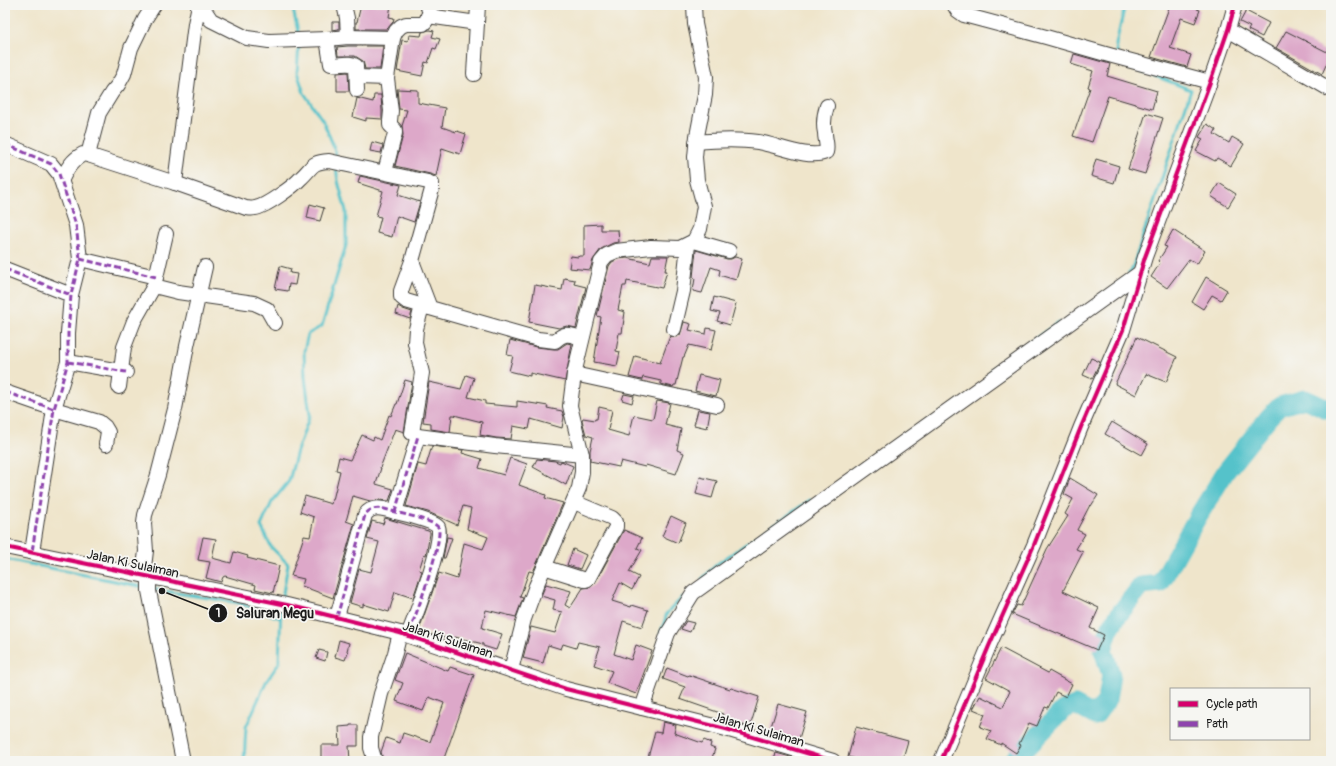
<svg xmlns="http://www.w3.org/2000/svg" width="1336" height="766" font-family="Pangolin,sans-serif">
	<rect width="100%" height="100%" fill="#f6f6f2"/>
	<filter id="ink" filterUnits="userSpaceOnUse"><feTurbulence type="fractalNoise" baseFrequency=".025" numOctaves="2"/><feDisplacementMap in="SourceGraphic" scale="8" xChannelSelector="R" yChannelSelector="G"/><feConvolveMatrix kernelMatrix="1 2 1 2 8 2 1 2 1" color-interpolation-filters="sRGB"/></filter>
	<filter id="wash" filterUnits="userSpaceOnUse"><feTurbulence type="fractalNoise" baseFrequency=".012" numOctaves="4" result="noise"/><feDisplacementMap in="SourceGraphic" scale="16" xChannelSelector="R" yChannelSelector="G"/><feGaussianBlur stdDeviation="0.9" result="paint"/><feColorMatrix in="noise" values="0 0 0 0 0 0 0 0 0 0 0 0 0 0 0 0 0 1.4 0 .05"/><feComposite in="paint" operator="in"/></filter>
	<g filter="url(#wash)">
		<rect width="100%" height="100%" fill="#efe5cb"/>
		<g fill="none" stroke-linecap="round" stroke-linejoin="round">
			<g stroke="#54c2ca" stroke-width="3">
				<path d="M292 5 299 36"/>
				<path d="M299 44 297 72 304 93 323 121 334 147 336 159"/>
				<path d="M1117 52 1116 44 1125 5"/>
				<path d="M1129 273 1131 272 1191 90 1140 70"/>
				<path d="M992 370 1059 322"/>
				<path d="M5 559 144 587"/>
				<path d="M702 579 717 564 810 500"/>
				<path d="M152 589 239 603 280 618"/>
				<path d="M282 599 288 564 271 547 261 526 272 502 289 481 297 451 310 415 305 377 304 351 308 334 322 326 346 245V211L338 181 336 167"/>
				<path d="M661 633 667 613 683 597"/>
				<path d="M244 761 246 727 266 682 279 663 281 607"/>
			</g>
			<path stroke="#54c2ca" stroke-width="19" d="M1013 761 1063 710 1075 705 1095 716 1107 700 1111 675 1103 650 1109 630 1117 617 1141 586 1160 584 1197 518 1226 471 1269 417 1280 406 1305 399 1327 409 1331 407"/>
		</g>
		<g id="blocks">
			<g fill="#dda8c9">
				<path d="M361 5H391L389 17 394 18 393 22 387 29H356V22H357Z"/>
				<path d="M1170 5H1199L1197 9 1200 10 1195 23 1181 18 1170 48 1191 55 1187 67 1151 57Z"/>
				<path d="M1246 11 1269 23 1262 37 1248 30 1250 27 1240 22Z"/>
				<path d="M332 22H339V29L332 30Z"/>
				<path d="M429 30 434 31 432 37 440 39 436 49 433 48 428 63 425 62 422 76 397 71 402 40 408 41 409 35 421 36 422 32Z"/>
				<path d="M1286 31 1331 54 1322 74 1276 48Z"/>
				<path d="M348 46H383L380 69H365L363 61 355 56H338L337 47Z"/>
				<path d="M1074 54 1110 64 1107 76 1157 91 1152 109 1108 96 1092 142 1073 136 1090 88 1088 87 1093 71 1071 64Z"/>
				<path d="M348 72 349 91H337V73Z"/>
				<path d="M397 89 418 90V103L445 108 442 127 456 132 457 131 466 134 460 154 442 148 436 176 430 174 395 166 403 135 402 126 407 110 399 109Z"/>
				<path d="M374 95H381L382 111V119L366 118V121L353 117 357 98 373 102Z"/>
				<path d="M1146 113 1163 118 1145 174 1128 169Z"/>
				<path d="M1207 124 1216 130 1214 134 1229 143 1232 137 1244 144 1231 166 1217 158 1215 161 1196 151 1203 139 1199 137Z"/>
				<path d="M372 142 383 145 381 153 370 151Z"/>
				<path d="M1096 159 1119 166 1114 183 1091 176Z"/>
				<path d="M360 176 401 185 398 195 420 202 414 222 397 216 392 237 377 233 381 217 376 216 383 191 358 183Z"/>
				<path d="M1219 183 1236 194 1228 207 1211 196Z"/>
				<path d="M310 204 324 208 320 221 307 218Z"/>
				<path d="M601 224V230H618L619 242 613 243 601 249 593 260 590 270 569 268 571 256 578 257 579 256H584V225Z"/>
				<path d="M1173 230 1205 251 1197 264 1189 259 1167 288 1151 277 1160 263 1158 261 1167 247 1164 246Z"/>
				<path d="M696 250 727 259H731L735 257 742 259 736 280 719 275 720 270 711 267 702 293 693 291 695 278 693 277Z"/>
				<path d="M652 256H668L665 271H667L662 288 627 281 626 286H623L618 310 625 312 622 333H619L616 351 620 352 617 366 594 362 601 317 597 316 609 266 612 262 618 259 627 258 650 263Z"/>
				<path d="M280 266 291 269 290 273 297 274 295 285 289 284 288 291 275 289Z"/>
				<path d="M1206 277 1227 290 1221 300 1212 295 1203 309 1192 302Z"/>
				<path d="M564 278 575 280 574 284 586 287 576 328 567 326 559 328 529 322 535 285 562 290Z"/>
				<path d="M714 297 736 303 730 325 717 321 720 313 711 311Z"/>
				<path d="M398 306 403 309 412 312 410 319 396 314Z"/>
				<path d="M684 322 691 324 689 330 706 334 707 328 716 330 711 350 689 345 684 357H683L676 385H674L673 387 661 384V381L643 377 642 380 629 377 635 356 660 363 670 336 676 337 680 335Z"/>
				<path d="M1137 337 1177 357 1166 382 1146 374 1136 395 1115 384Z"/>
				<path d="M510 340 536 347 554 349H558L567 343 572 344 565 381 530 373V376L509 371 513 356 507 355Z"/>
				<path d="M1091 358 1100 362 1092 379 1083 375Z"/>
				<path d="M466 375 474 378 468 397 485 401V404L517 407V401L536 404 548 406 547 408 562 411 564 417 562 428 531 419 529 429 513 426 511 439 496 438 480 435 482 422 454 415H452L450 432 431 429V423L423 422 429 382 461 389Z"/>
				<path d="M699 375 720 380 716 396 695 391Z"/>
				<path d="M405 380 412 382 404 432 395 429 380 468H381L376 484 393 489 389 501 379 500 370 501 353 496 346 521 354 524 333 598 302 586 304 579 291 576 304 536 310 537 314 517 300 512 305 496 331 504 332 500H333L340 471 336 470 339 457 350 460 362 435 373 440 374 437 380 440 389 415 391 416 396 404H397Z"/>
				<path d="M624 394 634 396 632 403 622 400Z"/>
				<path d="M657 401 670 403 665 425 681 429 677 450 684 453 676 474 646 465 645 467 621 461 619 467 590 461V451L593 437 586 435 582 420 583 418 595 420V419H597L599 407 612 410 608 430 629 436 634 415 653 419Z"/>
				<path d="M698 410 710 412 707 428 694 425Z"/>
				<path d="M1112 422 1148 444 1142 455 1105 434Z"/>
				<path d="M432 446 463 450 462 453 482 459 479 468 504 475 510 458 527 464 519 485 546 495 545 498 563 503 533 572 529 571 520 597 523 598 516 617 486 610 482 628 502 634 496 650 483 646V644L455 637 454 640 433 635 428 633V632L419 630 439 573 457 579 464 543 483 549 488 537 467 529 471 508 463 506 457 525 428 512 406 506 418 464 426 466Z"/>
				<path d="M537 459 555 461 560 463 561 461 573 466 566 485 533 467Z"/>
				<path d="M700 477 717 481 712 498 696 494Z"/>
				<path d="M1070 478 1098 495 1091 506 1090 505 1077 530 1085 534 1076 549 1083 552 1063 591 1099 608 1090 628 1104 635 1097 650 1012 614 1017 605 1021 606 1047 549 1068 516 1065 514 1073 499 1064 494Z"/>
				<path d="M671 516 686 523 678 543 662 536Z"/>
				<path d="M385 518 428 531 430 532V534L426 555 424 554 419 570 422 571 413 598 395 592 389 612 363 604V607L350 603 359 569 371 572 379 542 367 539 372 521 383 524Z"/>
				<path d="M624 530 642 538 637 548 642 550 629 572 639 577 632 590 620 583 612 601 631 607 632 605 648 610 642 627 623 621 614 654 631 660 636 645 652 651 636 694 607 683 612 671 594 665 600 647 578 642 576 648 563 644 561 649 548 645 543 663 523 658 531 627 555 633 562 612 553 610 555 600 541 596 546 584 571 591 565 605 570 608 583 588 591 587 595 583Z"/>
				<path d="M203 537 216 539 212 558 231 563 234 552 248 556 247 558 279 566 273 593 255 589 256 585 225 576 223 577 221 582 206 578 210 562 198 560Z"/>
				<path d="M447 537 452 538 445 558H443Z"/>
				<path d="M573 549 586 555 580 569 567 565Z"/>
				<path d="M686 621 694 623 690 632 681 629Z"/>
				<path d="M339 640 349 643 347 651 348 652 345 660 335 657Z"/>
				<path d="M1001 648 1048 673 1049 671 1072 684 1066 697 1056 692 1048 708 1045 707 1037 726 1029 723 1019 744 1021 745 1016 753 1001 743V745L987 739 991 731 980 727 985 714 973 709 980 696 1003 707 1010 691 986 678Z"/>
				<path d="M319 650 327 652 325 661 316 658Z"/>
				<path d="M405 653 448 671 450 667 474 675 443 761 383 760 381 752 386 738 400 743 403 733 430 742 444 703 429 697 423 711 396 701 403 683 395 680Z"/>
				<path d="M667 668 688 676 689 675 730 689 731 688 759 697 750 727 721 719 723 714 680 699 685 687 663 679Z"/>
				<path d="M778 704 807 712 798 742 769 733Z"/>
				<path d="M663 722 676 725 674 733 702 743 704 740 711 743 710 747 715 749 711 761H647L655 732 661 733Z"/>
				<path d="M350 725H358V746H349L350 761H321V745H340L339 727 350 726Z"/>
				<path d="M856 727 908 741 902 761H865L848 757Z"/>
				<path d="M776 753 794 758 793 761H773Z"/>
			</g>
		</g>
	</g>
	<g filter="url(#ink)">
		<use href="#blocks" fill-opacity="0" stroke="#3c3a36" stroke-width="1"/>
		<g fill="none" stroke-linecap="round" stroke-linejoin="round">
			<defs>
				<g id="minor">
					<path d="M201 5 211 20 247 38 269 41 327 39 331 64C339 66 349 61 356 66L357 90"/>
					<path d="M344 5 347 18 348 37"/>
					<path d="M954 5 957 10 964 15 1046 37 1109 55 1210 82"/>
					<path d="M428 16 477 23"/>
					<path d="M1228 30 1331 90"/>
					<path d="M327 39 348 37 393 38"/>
					<path d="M474 74 478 5"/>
					<path d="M358 77 387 78"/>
					<path d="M696 142C717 140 737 139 758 142 777 145 809 160 826 152 828 145 825 140 825 133 823 124 824 115 827 106"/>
					<path d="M5 144 51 164 59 174 76 225 80 259 71 295 68 333V362L54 409 32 552"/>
					<path d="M88 155 175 183 246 208C248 208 252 209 255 208 265 207 294 186 301 178 313 167 311 162 329 161L428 182 432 184V189L412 261 430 308 538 339 555 341C566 331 570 335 582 338"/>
					<path d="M385 172 395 133V130L390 125V121L391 111 387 78 393 38 396 31 401 26 406 24H423L426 21 430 12 427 5"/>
					<path d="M62 179C67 169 72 160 83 154L88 155 99 113 112 92 118 85 124 74 131 48 145 19 154 5"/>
					<path d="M175 183 195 24 199 5"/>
					<path d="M166 234 154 286 178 292 254 303 267 309 275 323"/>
					<path d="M694 241 729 251"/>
					<path d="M80 259 156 277"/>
					<path d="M412 261 401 291V297L406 301 430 308"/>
					<path d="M5 269 71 295"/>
					<path d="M422 306 416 329 415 343 422 373 412 433 418 436 495 446 582 455"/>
					<path d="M674 329 683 291 688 245"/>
					<path d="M68 362 126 372"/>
					<path d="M574 374 717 405"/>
					<path d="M119 387 124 347 134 321 154 286"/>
					<path d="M5 392 54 409 99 422 105 427 108 432 106 444"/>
					<path d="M395 512 418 436"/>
					<path d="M5 547 287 605 400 633 566 689 726 729 833 761"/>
					<path d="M544 567 585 580 588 579 616 527V522L612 518 574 502"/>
					<path d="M143 575 146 551 144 523 145 515 158 475 175 409 187 346 205 267"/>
					<path d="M149 576V591L183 761"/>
					<path d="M337 617 365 515C372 504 385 509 395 512 404 514 434 521 438 527 445 538 414 620 408 635"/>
					<path d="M511 670 524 619 536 586 579 488 582 472V455L570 406 574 374 601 262 607 255 616 251 651 247 680 248 694 241 700 229 704 206 697 180 695 157 697 136 705 95 706 77 695 24 694 5"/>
					<path d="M642 708 668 633 693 593 1141 272"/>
					<path d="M375 761 371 748V737L381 694 395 653 400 633"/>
					<path d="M941 761 989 646 1034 545 1081 427 1123 330 1145 257 1210 82 1228 30 1235 5"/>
				</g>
			</defs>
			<use href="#minor" stroke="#3c3a36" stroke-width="16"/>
			<use href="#minor" stroke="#fff" stroke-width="14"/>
			<g stroke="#8e44ad" stroke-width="3" stroke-dasharray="6 3" stroke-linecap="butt">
				<path d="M5 144 51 164 59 174 76 225 80 259 71 295 68 333V362L54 409 32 552"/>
				<path d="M80 259 156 277"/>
				<path d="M5 269 71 295"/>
				<path d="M68 362 126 372"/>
				<path d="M5 392 54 409"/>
				<path d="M395 512 418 436"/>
				<path d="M337 617 365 515C372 504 385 509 395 512 404 514 434 521 438 527 445 538 414 620 408 635"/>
			</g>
			<defs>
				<g id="cycleway">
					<path d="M5 547 287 605 400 633 566 689 726 729 833 761"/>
					<path d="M941 761 989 646 1034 545 1081 427 1123 330 1145 257 1210 82 1228 30 1235 5"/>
				</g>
			</defs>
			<use href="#cycleway" stroke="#f6f6f2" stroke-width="6"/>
			<use href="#cycleway" stroke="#d6006c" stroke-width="4"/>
		</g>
	</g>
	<g text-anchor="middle" stroke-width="3.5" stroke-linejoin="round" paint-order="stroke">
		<g font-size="13" fill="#1c1c1c" stroke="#f6f6f2">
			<text transform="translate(133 563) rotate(12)" y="5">Jalan Ki Sulaiman</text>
			<text transform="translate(448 639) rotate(18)" y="5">Jalan Ki Sulaiman</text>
			<text transform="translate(759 729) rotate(16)" y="5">Jalan Ki Sulaiman</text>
		</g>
	</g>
	<path fill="none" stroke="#1c1c1c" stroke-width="1.5" d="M162 591L218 613"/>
	<g fill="#1c1c1c" stroke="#f6f6f2" stroke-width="1.5">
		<circle cx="162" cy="591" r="4"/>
		<circle cx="218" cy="613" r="10"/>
	</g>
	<g font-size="12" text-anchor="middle" font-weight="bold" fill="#fff">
		<text x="218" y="617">1</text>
	</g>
	<g font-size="14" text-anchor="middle" font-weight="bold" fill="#1c1c1c" stroke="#f6f6f2" stroke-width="3.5" stroke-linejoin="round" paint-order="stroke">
		<text x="275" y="618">Saluran Megu</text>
	</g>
	<rect width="1336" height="766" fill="none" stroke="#f6f6f2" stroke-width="20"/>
	<rect x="1170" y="688" width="140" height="52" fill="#f6f6f2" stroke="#9f9f9c"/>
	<rect x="1178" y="701" width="20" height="6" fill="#d6006c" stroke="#9f9f9c"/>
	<text x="1206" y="708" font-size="12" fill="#1c1c1c">Cycle path</text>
	<rect x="1178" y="721" width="20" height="6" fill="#8e44ad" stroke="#9f9f9c"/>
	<text x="1206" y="728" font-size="12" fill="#1c1c1c">Path</text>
</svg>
